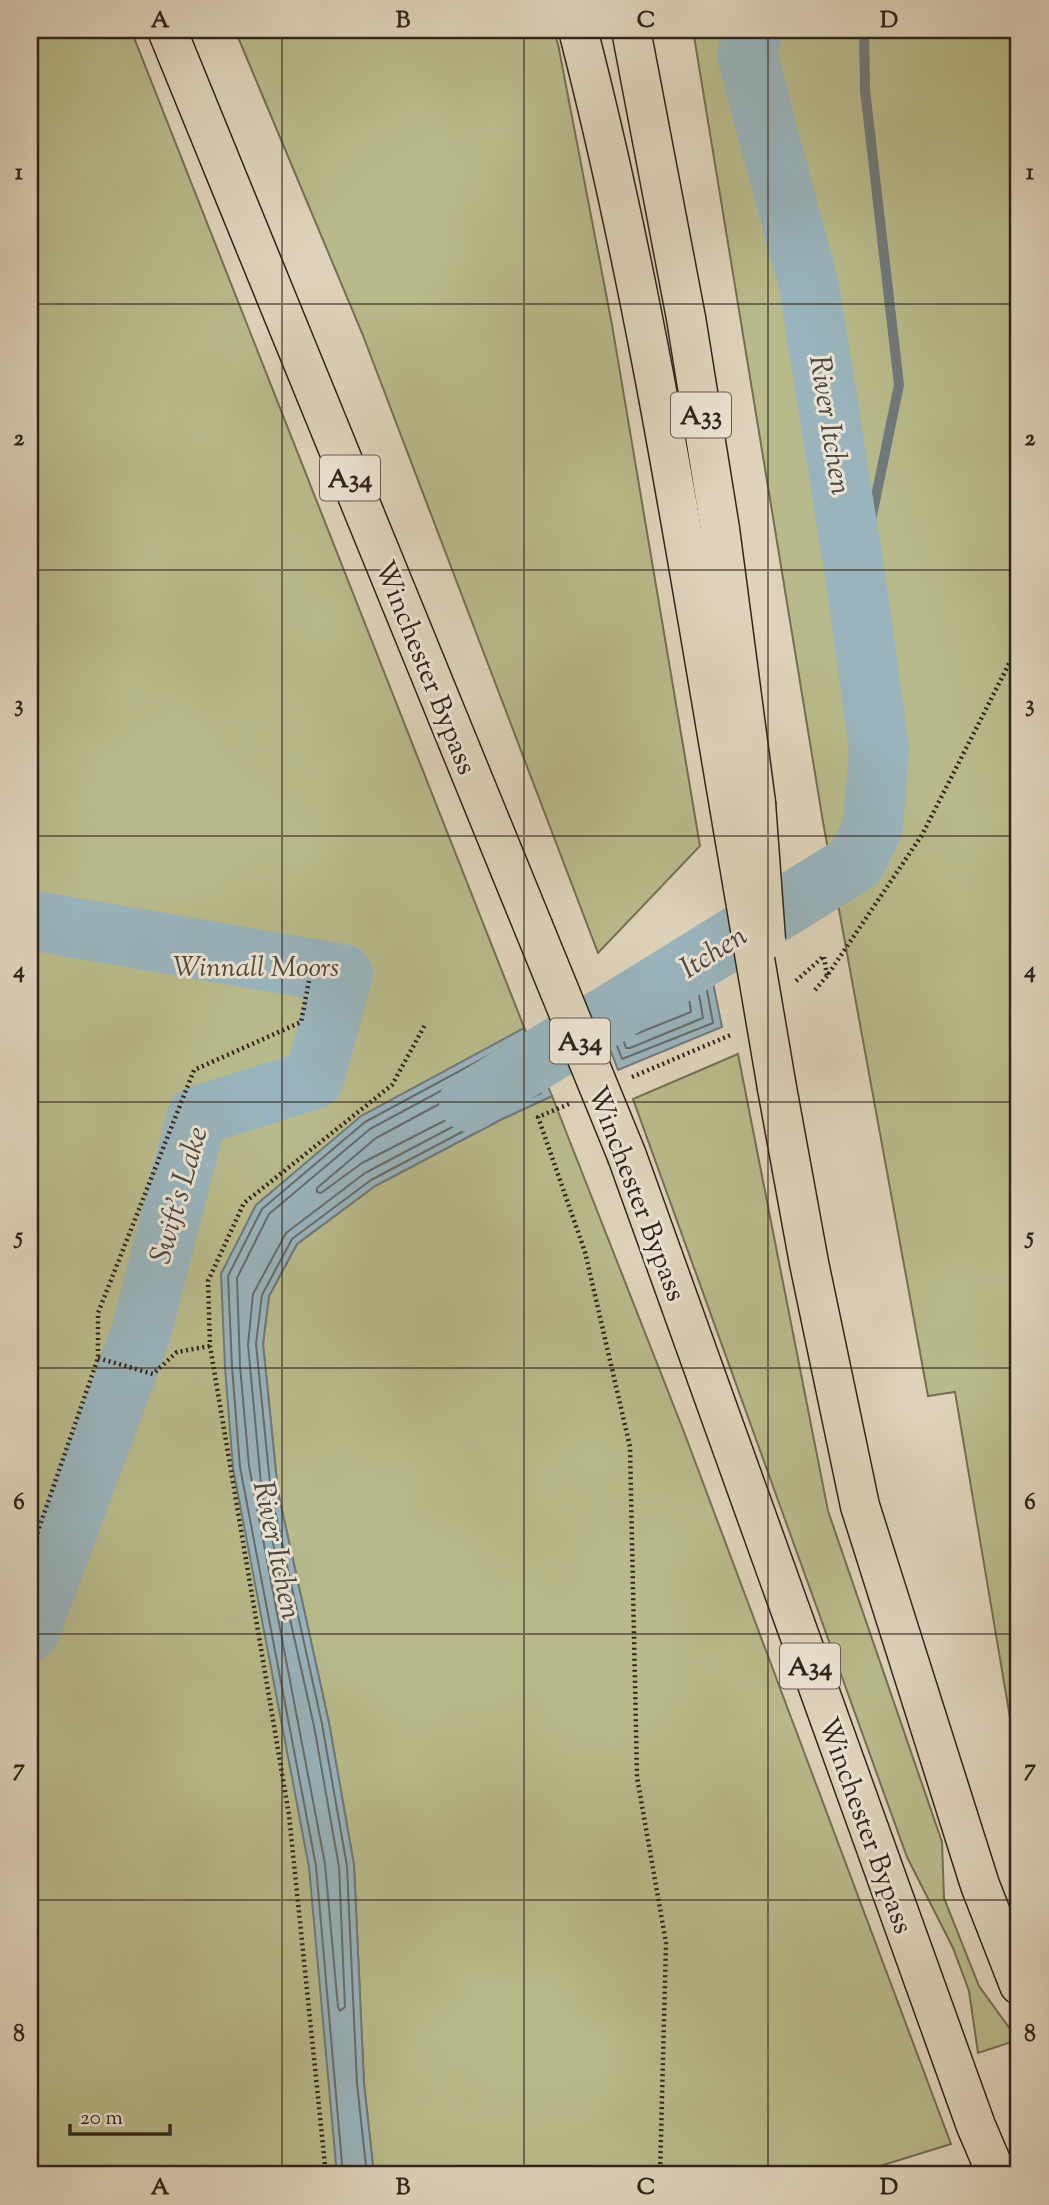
<svg xmlns="http://www.w3.org/2000/svg" width="1049" height="2205" font-family="'Sorts Mill Goudy',serif">
	<rect width="100%" height="100%" fill="#ded3ba"/>
	<filter id="stains"><feTurbulence type="fractalNoise" baseFrequency=".00286" numOctaves="4"/><feColorMatrix values="0 0 0 0 .2 0 0 0 0 .09 0 0 0 0 .02 0 0 0 .5 -.17"/></filter>
	<radialGradient id="worn" r=".72"><stop offset=".6" stop-color="#630" stop-opacity="0"/><stop offset="1" stop-color="#630" stop-opacity=".3"/></radialGradient>
	<g fill="#b8ba8b" stroke="#756f54" stroke-width="2">
		<path d="M30 30H131L537 1060 283 1239 255 1299 356 2175H30Z"/>
		<path d="M235 30H553L558 44 612 325 700 846 598 953 362 333Z"/>
		<path d="M693 30H1019V1771L955 1392 928 1396 823 822Z"/>
		<path d="M738 1054 828 1511 942 1842 944 1898 979 1986 1018 2040 978 2053 969 1991 953 1948 907 1857 633 1099Z"/>
		<path d="M552 1096 684 1432 951 2144 851 2175H374L364 2084 354 1865 329 1723 278 1492 263 1344 269 1296 297 1244 375 1186 500 1120Z"/>
	</g>
	<g fill="#99b4bc" stroke="#707a7c" stroke-width="2">
		<path d="M705 943 722 1027 618 1070 591 999Z"/>
		<path d="M524 1028 552 1096 500 1120 375 1186 297 1244 269 1296 263 1344 278 1492 329 1723 354 1865 364 2084 374 2175H337L309 1867 233 1468 225 1367 221 1274 256 1205 361 1116Z"/>
	</g>
	<g fill="none" stroke-linecap="round" stroke-linejoin="round">
		<g stroke="#666c6c" stroke-width="2">
			<path d="M698 956 701 958 713 1023 622 1059 601 1003Z"/>
			<path d="M692 968 695 971 703 1018 630 1048H626L613 1007Z"/>
			<path d="M682 984 687 986 691 1012 636 1034H632L625 1015 626 1012Z"/>
			<path d="M513 1052 518 1054 530 1085 529 1089 492 1106 365 1173 286 1233 253 1294 248 1345 262 1494 314 1726 339 1867 345 2007 340 2011 338 2007 325 1864 249 1466 240 1366 237 1278 269 1214 370 1129Z"/>
			<path d="M510 1066 517 1080 516 1084 362 1163 321 1193 317 1192V1188L376 1138Z"/>
			<path d="M343 2175 316 1866 240 1467 232 1367 228 1276 262 1209 365 1122 519 1039 522 1041 542 1089 541 1093 496 1114 371 1180 292 1239 262 1295 256 1344 271 1493 322 1724 347 1866 357 2084 367 2175"/>
		</g>
		<path stroke="#707a7c" stroke-width="10" d="M857 588 899 385 865 90 864 30"/>
		<g stroke="#99b4bc" stroke-width="60">
			<path d="M30 920 343 974 314 1079 197 1116 141 1333 30 1631"/>
			<path d="M469 1102 855 863 873 827 879 749 857 588 809 286 747 55 753 30"/>
		</g>
		<defs>
			<path id="primary" d="M631 30 686 318 720 529 756 803"/>
			<g id="trunk">
				<path d="M167 30 533 926"/>
				<path d="M578 30C644 285 685 547 729 806"/>
				<path d="M777 1088 809 1263 860 1506 980 1885 1019 1985"/>
				<path d="M627 1156 976 2126 997 2175"/>
			</g>
		</defs>
		<use href="#primary" stroke="#32241c" stroke-width="41"/>
		<use href="#trunk" stroke="#32241c" stroke-width="41"/>
		<g stroke="#32241c" stroke-width="4.5" stroke-dasharray="2 3.5" stroke-linecap="butt">
			<path d="M824 957 827 976 922 835 1015 652 1019 650"/>
			<path d="M796 981 824 956"/>
			<path d="M815 990 827 976"/>
			<path d="M632 1077 733 1034"/>
			<path d="M569 1104 538 1117 585 1252 630 1447 637 1777 666 1943 660 2175"/>
			<path d="M98 1358 153 1374 177 1352 210 1346"/>
			<path d="M30 1554 98 1358V1313L194 1070 301 1022 309 981"/>
			<path d="M326 2175 289 1815 210 1346 208 1281 244 1203 392 1085 426 1023"/>
		</g>
		<use href="#primary" stroke="#ded3ba" stroke-width="38"/>
		<use href="#trunk" stroke="#ded3ba" stroke-width="38"/>
		<defs>
			<path id="primary-bridge" d="M756 803 766 940"/>
			<g id="trunk-bridge">
				<path d="M729 806 777 1088"/>
				<path d="M533 926 627 1156"/>
			</g>
		</defs>
		<use href="#primary-bridge" stroke="#32241c" stroke-width="41" stroke-linecap="butt"/>
		<use href="#trunk-bridge" stroke="#32241c" stroke-width="41" stroke-linecap="butt"/>
		<use href="#primary-bridge" stroke="#ded3ba" stroke-width="38"/>
		<use href="#trunk-bridge" stroke="#ded3ba" stroke-width="38"/>
	</g>
	<path fill="none" stroke="#32241c" stroke-width="2" stroke-opacity="0.55" d="M282 30V2175M524 30V2175M768 30V2175M30 304H1019M30 570H1019M30 836H1019M30 1102H1019M30 1368H1019M30 1634H1019M30 1900H1019"/>
	<g text-anchor="middle" stroke-width="6" stroke-linejoin="round" paint-order="stroke">
		<g fill="#eae2d2" stroke="#695d53" stroke-width="2">
			<rect x="671" y="392.5" width="60" height="45" rx="5"/>
			<rect x="320" y="455.5" width="60" height="45" rx="5"/>
			<rect x="550" y="1018.5" width="60" height="45" rx="5"/>
			<rect x="780" y="1643.5" width="60" height="45" rx="5"/>
		</g>
		<g font-size="26" font-weight="bold" fill="#32241c">
			<text x="701" y="424">A33</text>
			<text x="350" y="487">A34</text>
			<text x="580" y="1050">A34</text>
			<text x="810" y="1675">A34</text>
		</g>
		<g font-size="28" fill="#32241c" stroke="#eae2d2">
			<text transform="translate(427 667) rotate(68)" y="10">Winchester Bypass</text>
			<text transform="translate(638 1193) rotate(69)" y="10">Winchester Bypass</text>
			<text transform="translate(867 1825) rotate(70)" y="10">Winchester Bypass</text>
		</g>
		<g font-size="28" font-style="italic" fill="#544a38" stroke="#eae2d2">
			<text x="256" y="976">Winnall Moors</text>
		</g>
		<g font-size="30" font-style="italic" fill="#4c4844" stroke="#eae2d2">
			<text transform="translate(831 425) rotate(81)" y="10">River Itchen</text>
			<text transform="translate(713 951) rotate(-32)" y="10">Itchen</text>
			<text transform="translate(178 1195) rotate(-74)" y="10">Swift's Lake</text>
			<text transform="translate(278 1550) rotate(78)" y="10">River Itchen</text>
		</g>
	</g>
	<rect width="1049" height="2205" fill="none" stroke="#ded3ba" stroke-width="77"/>
	<path d="M70 2124v10h100v-10" fill="none" stroke="#32241c" stroke-width="3.5"/>
	<text x="80" y="2124" font-size="21" fill="#32241c" stroke="#eae2d2" stroke-width="5" paint-order="stroke">20 m</text>
	<rect x="38" y="38" width="972" height="2128" fill="none" stroke="#32241c" stroke-width="2.5"/>
	<g font-size="23" text-anchor="middle" font-weight="bold" fill="#32241c">
		<text x="160" y="27">A</text>
		<text x="403" y="27">B</text>
		<text x="646" y="27">C</text>
		<text x="889" y="27">D</text>
		<text x="19" y="179">1</text>
		<text x="1030" y="179">1</text>
		<text x="19" y="445">2</text>
		<text x="1030" y="445">2</text>
		<text x="19" y="711">3</text>
		<text x="1030" y="711">3</text>
		<text x="19" y="977">4</text>
		<text x="1030" y="977">4</text>
		<text x="19" y="1243">5</text>
		<text x="1030" y="1243">5</text>
		<text x="19" y="1509">6</text>
		<text x="1030" y="1509">6</text>
		<text x="19" y="1775">7</text>
		<text x="1030" y="1775">7</text>
		<text x="19" y="2041">8</text>
		<text x="1030" y="2041">8</text>
		<text x="160" y="2194">A</text>
		<text x="403" y="2194">B</text>
		<text x="646" y="2194">C</text>
		<text x="889" y="2194">D</text>
	</g>
	<rect width="100%" height="100%" filter="url(#stains)"/>
	<rect width="100%" height="100%" fill="url(#worn)"/>
</svg>
